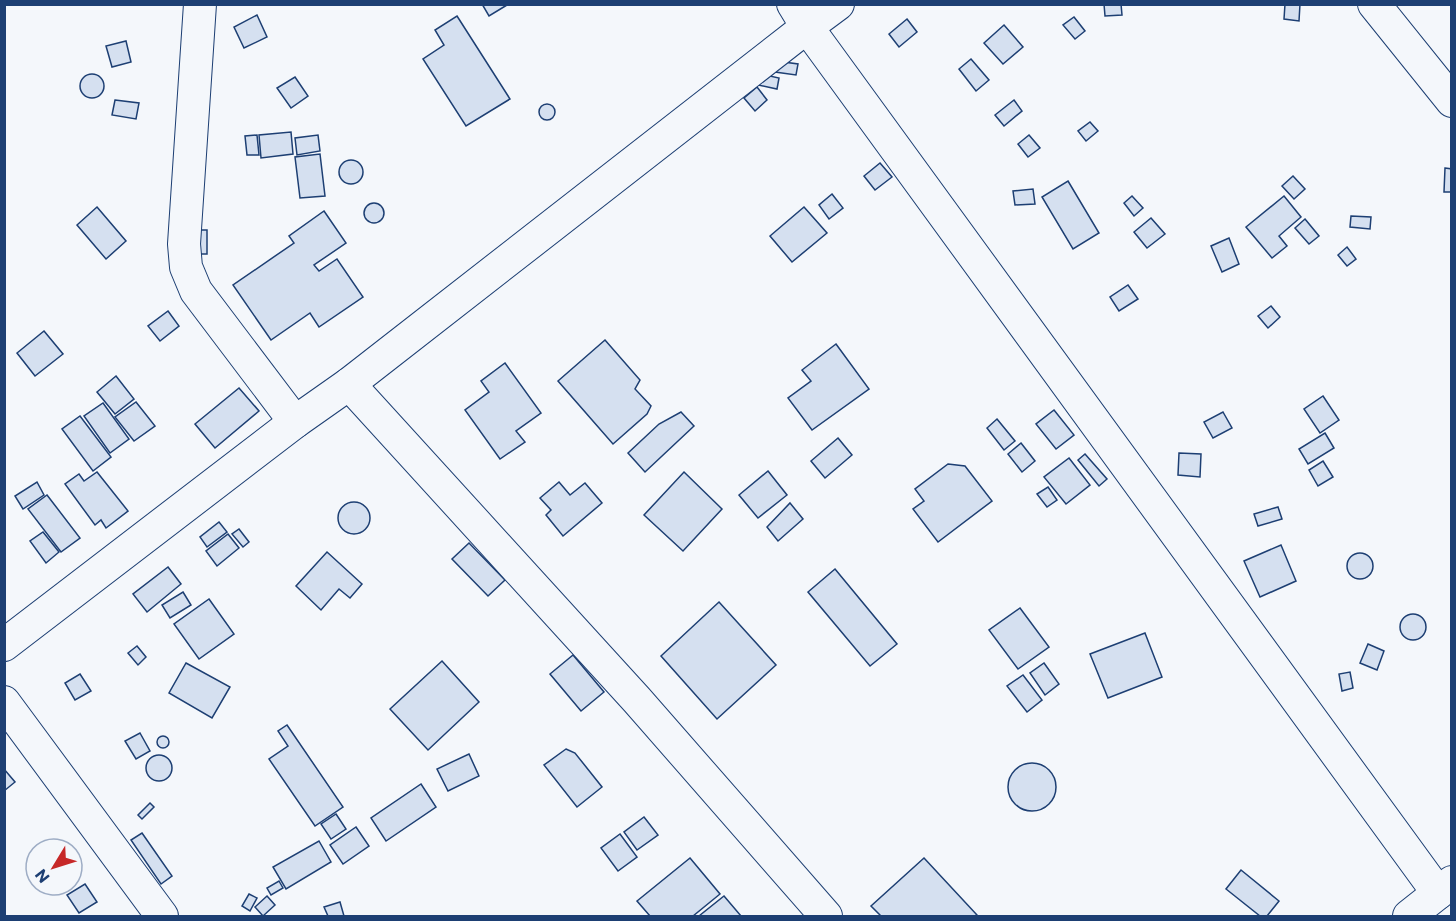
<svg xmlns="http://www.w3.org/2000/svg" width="1456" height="921" font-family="Commissioner,sans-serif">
	<rect width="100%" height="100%" fill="#f4f7fb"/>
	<g fill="#d5e0f0" stroke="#1d3f73" stroke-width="1.5">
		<path d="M482 4H506L507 5 489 16Z"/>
		<path d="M1104 4H1121L1122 15 1105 16Z"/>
		<path d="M1285 4H1300L1299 21 1284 19Z"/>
		<path d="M257 15 267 37 244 48 234 27Z"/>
		<path d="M457 16 510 99 466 126 423 59 444 45 435 30Z"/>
		<path d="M1074 17 1085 31 1075 39 1063 25Z"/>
		<path d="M907 19 917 32 899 47 889 34Z"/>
		<path d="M1004 25 1023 47 1003 64 984 43Z"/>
		<path d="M126 41 131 62 112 67 106 46Z"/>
		<path d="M971 59 989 80 976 91 959 69Z"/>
		<path d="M769 60 798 64 796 75 768 71Z"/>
		<path d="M751 72 779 78 777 89 749 83Z"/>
		<circle cx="92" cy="86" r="12"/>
		<path d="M295 77 308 96 291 108 277 88Z"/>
		<path d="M757 87 767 100 755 111 744 98Z"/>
		<path d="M115 100 139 103 136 119 112 115Z"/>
		<path d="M1014 100 1022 111 1004 126 995 115Z"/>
		<circle cx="547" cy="112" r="8"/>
		<path d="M1090 122 1098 131 1086 141 1078 131Z"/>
		<path d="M291 132 293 154 261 158 259 135Z"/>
		<path d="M257 135 259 155H247L245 136Z"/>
		<path d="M318 135 320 151 297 155 295 138Z"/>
		<path d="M1029 135 1040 148 1028 157 1018 144Z"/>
		<path d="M320 154 325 196 300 198 295 157Z"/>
		<circle cx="351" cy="172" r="12"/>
		<path d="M880 163 892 177 875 190 864 176Z"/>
		<path d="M1445 168 1452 169V192H1444Z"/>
		<path d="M1293 176 1305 189 1294 199 1282 186Z"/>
		<path d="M1068 181 1099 233 1073 249 1042 197Z"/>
		<path d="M1033 189 1035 204 1015 205 1013 191Z"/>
		<path d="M832 194 843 208 829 219 819 205Z"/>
		<path d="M1132 196 1143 208 1134 216 1124 203Z"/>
		<path d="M1284 196 1301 217 1279 236 1287 246 1272 258 1246 227Z"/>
		<circle cx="374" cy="213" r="10"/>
		<path d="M97 207 126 241 106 259 77 225Z"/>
		<path d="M804 207 827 233 792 262 770 236Z"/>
		<path d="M324 211 346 243 314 265 319 271 337 259 363 297 319 327 310 313 271 340 233 285 294 243 289 236Z"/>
		<path d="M1351 216 1371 217 1370 229 1350 227Z"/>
		<path d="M1151 218 1165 234 1147 248 1134 232Z"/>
		<path d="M1305 219 1319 236 1309 244 1295 228Z"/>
		<rect x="198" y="230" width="9" height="24"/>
		<path d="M1229 238 1239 264 1222 272 1211 246Z"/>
		<path d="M1347 247 1356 259 1347 266 1338 255Z"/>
		<path d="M1128 285 1138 299 1119 311 1110 297Z"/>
		<path d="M1271 306 1280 317 1268 328 1258 316Z"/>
		<path d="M168 311 179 326 160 341 148 326Z"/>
		<path d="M44 331 63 354 35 376 17 353Z"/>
		<path d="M605 340 640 380 635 389 651 406 647 414 613 444 558 381Z"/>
		<path d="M836 344 869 389 812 430 788 398 811 381 802 370Z"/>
		<path d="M505 363 541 413 516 431 525 442 500 459 465 410 489 392 481 381Z"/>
		<path d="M116 376 134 399 115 414 97 392Z"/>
		<path d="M239 388 259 411 215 448 195 424Z"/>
		<path d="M1323 396 1339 420 1320 433 1304 409Z"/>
		<path d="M136 402 155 426 134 441 115 417Z"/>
		<path d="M103 403 129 439 110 453 84 416Z"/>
		<path d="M1054 410 1074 435 1056 449 1036 424Z"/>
		<path d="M681 412 694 426 645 472 628 453 659 424Z"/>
		<path d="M1223 412 1232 428 1213 438 1204 422Z"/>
		<path d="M80 416 111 457 93 471 62 429Z"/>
		<path d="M997 419 1015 441 1004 450 987 428Z"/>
		<path d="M1325 433 1334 448 1308 464 1299 449Z"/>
		<path d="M838 438 852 455 825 478 811 461Z"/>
		<path d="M1021 443 1035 461 1022 472 1008 454Z"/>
		<path d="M1179 453 1201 454 1200 477 1178 475Z"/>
		<path d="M1085 454 1107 479 1099 486 1078 460Z"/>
		<path d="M1069 458 1090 485 1066 504 1044 477Z"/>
		<path d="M1323 461 1333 477 1318 486 1309 470Z"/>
		<path d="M948 464 965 466 992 501 938 542 913 509 924 501 915 489Z"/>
		<path d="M768 471 787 495 758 518 739 495Z"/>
		<path d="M97 472 128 511 106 528 101 520 95 525 65 484 79 474 84 481Z"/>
		<path d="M684 472 722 509 683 551 644 515Z"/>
		<path d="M37 482 44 495 23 509 15 496Z"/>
		<path d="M559 482 570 495 585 483 602 503 563 536 546 515 551 510 540 498Z"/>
		<path d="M1048 487 1057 500 1047 507 1037 494Z"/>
		<path d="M47 495 80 538 61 552 28 509Z"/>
		<circle cx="354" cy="518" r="16"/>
		<path d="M790 503 803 519 778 541 767 527Z"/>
		<path d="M1278 507 1282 519 1258 526 1254 514Z"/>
		<path d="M219 522 227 532 207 547 200 537Z"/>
		<path d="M239 529 249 542 243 547 232 534Z"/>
		<path d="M43 532 59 552 46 563 30 541Z"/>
		<path d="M228 534 239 548 217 566 206 551Z"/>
		<path d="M469 543 505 580 488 596 452 559Z"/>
		<path d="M1281 545 1296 581 1260 597 1244 561Z"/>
		<path d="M327 552 362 584 350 598 339 589 321 610 296 586Z"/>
		<circle cx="1360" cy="566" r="13"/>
		<path d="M168 567 181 584 147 612 133 594Z"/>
		<path d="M835 569 897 644 870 666 808 592Z"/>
		<path d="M183 592 191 605 170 618 162 605Z"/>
		<path d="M209 599 234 634 199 659 174 624Z"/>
		<path d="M719 602 776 665 717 719 661 656Z"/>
		<path d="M1020 608 1049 647 1018 669 989 630Z"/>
		<circle cx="1413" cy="627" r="13"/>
		<path d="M1145 633 1162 677 1108 698 1090 654Z"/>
		<path d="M1368 644 1384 651 1377 670 1360 663Z"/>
		<path d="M137 646 146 657 138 665 128 653Z"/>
		<path d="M573 655 604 692 581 711 550 674Z"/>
		<path d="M442 661 479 702 428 750 390 709Z"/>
		<path d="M186 663 230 687 212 718 169 693Z"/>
		<path d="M1044 663 1059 684 1045 695 1030 673Z"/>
		<path d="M1350 672 1353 688 1342 691 1339 674Z"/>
		<path d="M80 674 91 691 75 700 65 683Z"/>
		<path d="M1023 675 1042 700 1027 712 1007 686Z"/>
		<path d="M287 725 343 807 315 826 269 759 288 746 278 731Z"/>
		<path d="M140 733 150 751 136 759 125 741Z"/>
		<circle cx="163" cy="742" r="6"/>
		<path d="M566 749 575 753 602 787 577 807 544 765Z"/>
		<path d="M469 754 479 776 448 791 437 769Z"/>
		<circle cx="159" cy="768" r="13"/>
		<circle cx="1032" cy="787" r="24"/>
		<path d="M4 769 15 782 4 791Z"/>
		<path d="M421 784 436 807 386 841 371 818Z"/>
		<path d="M150 803 154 807 142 819 138 815Z"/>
		<path d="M336 814 346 829 331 839 321 824Z"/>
		<path d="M644 817 658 835 637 850 624 832Z"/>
		<path d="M356 827 369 846 343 864 330 845Z"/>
		<path d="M142 833 172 876 161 884 131 840Z"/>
		<path d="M620 834 637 857 618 871 601 848Z"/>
		<path d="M319 841 331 862 286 889 273 867Z"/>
		<path d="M690 858 720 894 693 916H650L637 901Z"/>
		<path d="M924 858 977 915 975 916H881L871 906Z"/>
		<path d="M1241 870 1279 901 1267 916H1260L1226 889Z"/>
		<path d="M279 881 283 888 271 895 267 888Z"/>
		<path d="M85 884 97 902 79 913 67 895Z"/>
		<path d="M249 894 257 898 250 911 242 906Z"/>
		<path d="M267 896 275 905 263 916 255 907Z"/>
		<path d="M724 896 741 916H699Z"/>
		<path d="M340 902 344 916H328L324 907Z"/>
	</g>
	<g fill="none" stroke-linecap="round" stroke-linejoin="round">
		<defs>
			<g id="minor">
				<path d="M200 4 184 244 186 267 196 291 295 422"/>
				<path d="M838 4 807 27 1438 893"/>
				<path d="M1374 4 1452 101"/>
				<path d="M349 384 637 700 826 916"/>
				<path d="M4 645 295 422 349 384 807 27 793 4"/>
				<path d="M4 702 162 916"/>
				<path d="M1409 916 1452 882"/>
			</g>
		</defs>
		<use href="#minor" stroke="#1d3f73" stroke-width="34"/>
		<use href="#minor" stroke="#f4f7fb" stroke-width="32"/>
	</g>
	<rect width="1456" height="921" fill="none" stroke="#1d3f73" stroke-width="12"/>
	<g transform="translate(54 867) rotate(232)"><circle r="28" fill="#f4f7fb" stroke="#9eadc5" stroke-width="1.5"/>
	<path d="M0-4.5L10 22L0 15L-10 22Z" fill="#c62828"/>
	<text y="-9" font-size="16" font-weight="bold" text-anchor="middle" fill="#1d3f73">N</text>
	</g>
</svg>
